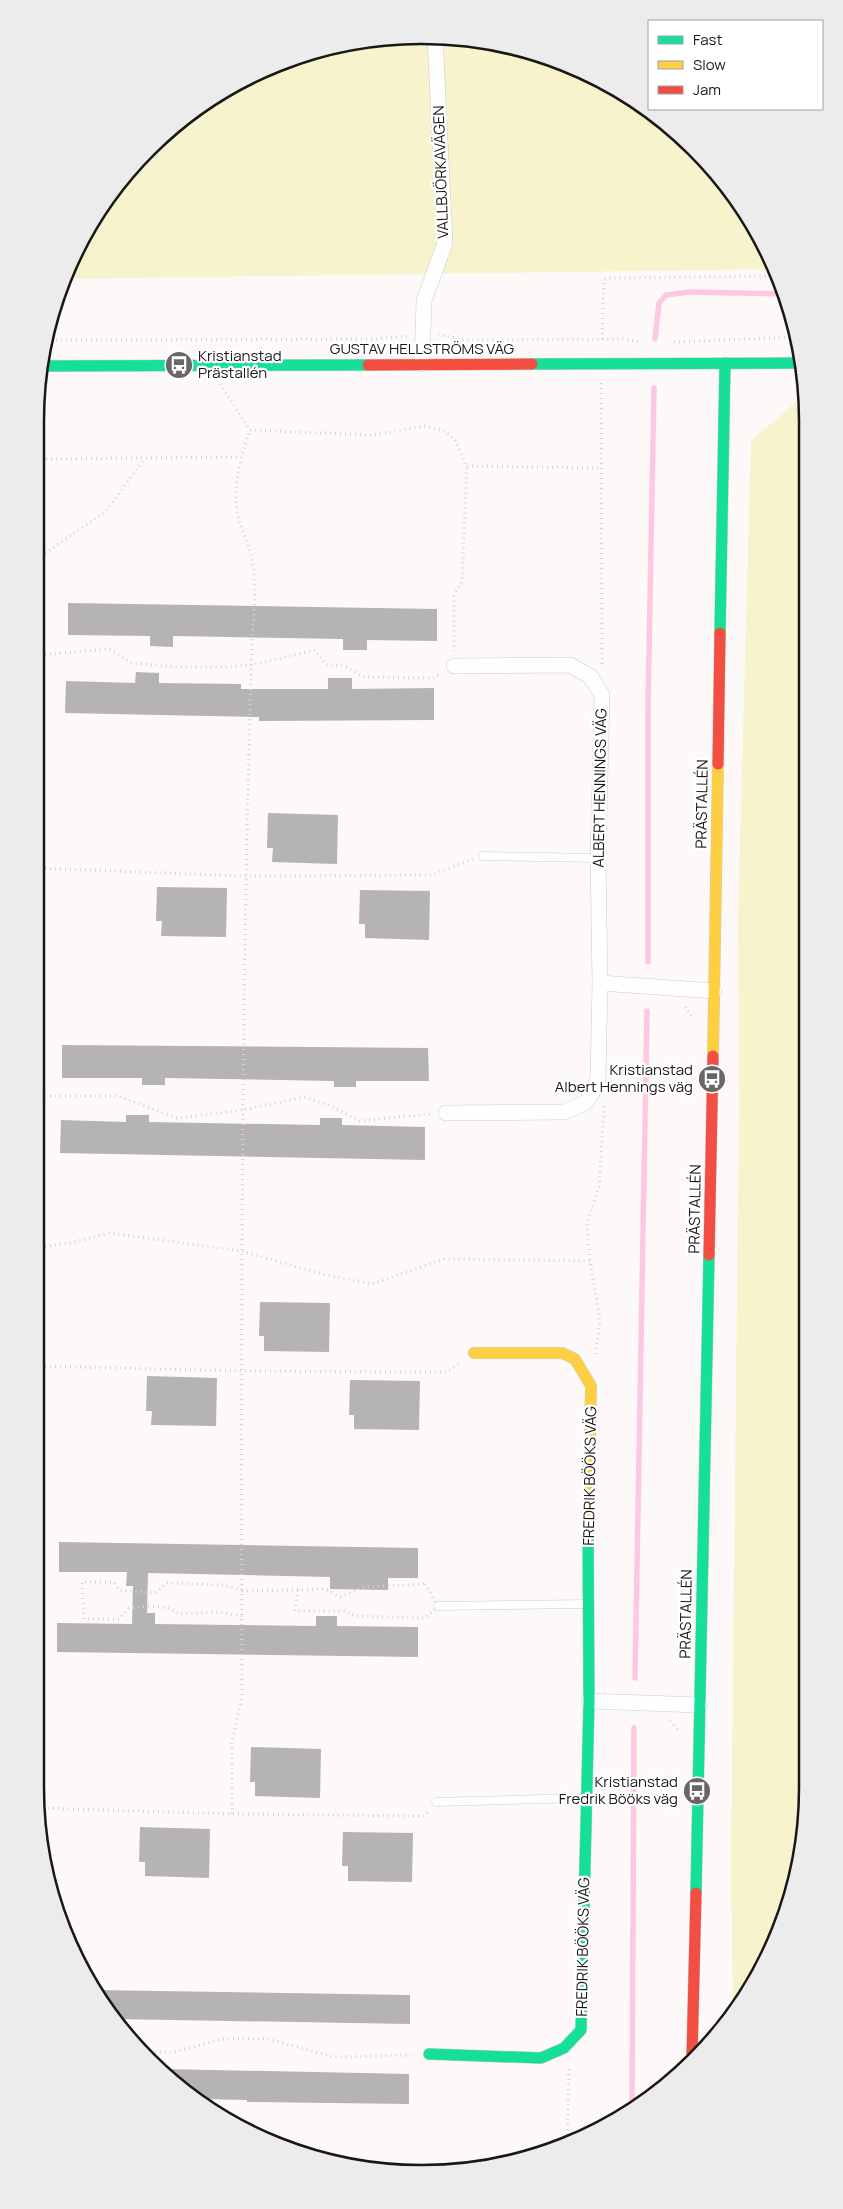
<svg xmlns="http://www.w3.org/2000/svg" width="843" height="2209" font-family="Manrope,sans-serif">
	<rect width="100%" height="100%" fill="#fcf9f8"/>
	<g fill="#f7f3cc">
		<path d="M447 36 522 48 636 100 712 167 776 269 64 279C112 151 236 56 371 38 396 35 422 37 447 36Z"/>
		<path d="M805 394 808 1787 795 1888 768 1959 733 2015 731 1868 739 1108 738 916 751 441Z"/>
	</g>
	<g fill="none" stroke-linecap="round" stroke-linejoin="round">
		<g stroke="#fec8e4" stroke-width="5.5">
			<path d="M655 339 659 303 666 295 689 292 784 294"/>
			<path d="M648 962V706L654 388"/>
			<path d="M635 1678 647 1011"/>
			<path d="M632 2111 634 1728"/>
		</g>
	</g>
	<g fill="#b6b3b3">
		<path d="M68 603 437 609V641L367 640V650H343V639L173 636V647L150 646V636L68 635Z"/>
		<path d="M136 672 159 673V683L241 684V689H328V678H352V689L434 688V720L259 721V717L65 713 66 681 135 683Z"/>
		<path d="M268 813 338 815 337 864 272 862 273 848H267Z"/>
		<path d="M157 887 227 888 226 937 161 936 162 921H156Z"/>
		<path d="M360 890 430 891 429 940 365 938V924H359Z"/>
		<path d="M62 1045 428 1048 429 1081H356V1087H334V1081L165 1078V1085H142V1078H62Z"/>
		<path d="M126 1115H149V1122L320 1125V1118H342V1125L425 1127V1160L60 1153 61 1120 126 1122Z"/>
		<path d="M260 1302 330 1303 329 1352 264 1351V1336H259Z"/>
		<path d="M147 1376 217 1378 216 1426 151 1425 152 1411H146Z"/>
		<path d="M350 1380 420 1381 419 1430 354 1429V1415H349Z"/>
		<path d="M59 1542 418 1548V1578H388V1590L330 1589V1577L148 1573 147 1613H155V1624L316 1626V1616H337V1626L418 1627V1657L57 1652V1623L132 1624 133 1586H126L127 1572H59Z"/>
		<path d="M251 1747 321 1749 320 1798 255 1796V1782H250Z"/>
		<path d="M140 1827 210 1829 209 1878 145 1876V1862H139Z"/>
		<path d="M343 1832 413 1833 412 1882 348 1881V1866H342Z"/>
		<path d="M93 1990 410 1995V2024L115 2019Z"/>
		<path d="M164 2069 409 2074V2104L247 2102V2100L200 2099Z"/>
	</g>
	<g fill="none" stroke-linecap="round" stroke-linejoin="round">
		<defs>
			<g id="lane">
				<path d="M483 856 598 858"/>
				<path d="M438 1606 586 1604"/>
				<path d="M436 1802 584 1798"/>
			</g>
			<g id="street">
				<path d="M422 364 424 301 445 243 435 36"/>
				<path d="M600 983 714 991"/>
				<path d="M446 1113 564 1112 585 1103 591 1095 598 1079 600 983 598 858 602 695 591 677 570 665 454 666"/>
				<path d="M589 1701 699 1705"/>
			</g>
			<g id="fast">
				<path d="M532 364 802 363"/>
				<path d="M42 366 368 365"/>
				<path d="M720 633 725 363"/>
				<path d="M696 1893 709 1255"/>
				<path d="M429 2054 541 2058 564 2048 581 2030 589 1701 588 1523"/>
			</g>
			<g id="slow">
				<path d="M713 1056 718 764"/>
				<path d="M474 1353H562L575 1359 591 1386 588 1523"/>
			</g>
			<g id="jam">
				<path d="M368 365 532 364"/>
				<path d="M718 764 720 633"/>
				<path d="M709 1255 713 1056"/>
				<path d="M692 2056 696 1893"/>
			</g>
		</defs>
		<use href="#lane" stroke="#cfcccb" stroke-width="9"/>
		<use href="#street" stroke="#cfcccb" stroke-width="16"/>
		<use href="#fast" stroke="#cfcccb" stroke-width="12"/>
		<use href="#slow" stroke="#cfcccb" stroke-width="12"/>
		<use href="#jam" stroke="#cfcccb" stroke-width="12"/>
		<g stroke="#d5d4d4" stroke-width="3" stroke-dasharray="1 4" stroke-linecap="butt">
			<path d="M438 334 463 340 623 339 640 342"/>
			<path d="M602 339 604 280 608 278 779 276"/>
			<path d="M46 340 374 339 407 336"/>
			<path d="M674 342 796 337"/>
			<path d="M601 383 602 664"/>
			<path d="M220 384 250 430 372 435 425 426 445 431 455 440 467 466 462 581 454 596V651"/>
			<path d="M41 459 240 457"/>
			<path d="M467 466 601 468"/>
			<path d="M41 556 106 511 145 458"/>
			<path d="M40 655 109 649 132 663 177 667H226L251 665 315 650 326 665 345 666 363 677 433 678 440 674"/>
			<path d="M35 868 245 876 432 875 473 859"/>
			<path d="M35 883 44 385"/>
			<path d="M685 1007 693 1018"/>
			<path d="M35 1096H118L177 1118 243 1110 304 1097 329 1105 360 1121 430 1114"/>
			<path d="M35 1248 71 1243 109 1233 242 1251 322 1274 372 1284 444 1259 590 1261"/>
			<path d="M596 1354 600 1320 590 1261 587 1223 599 1187 604 1106"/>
			<path d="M35 1366 242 1371 447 1372 459 1364"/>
			<path d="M425 1584 438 1606 425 1618 355 1616 347 1611H295L298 1590 325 1589 341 1597 362 1587Z"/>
			<path d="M242 1591 298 1590"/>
			<path d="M242 1616 219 1612 179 1614C166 1603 145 1607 129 1608L119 1619H84L82 1582H114L119 1590 155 1593 167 1583 222 1585 242 1590"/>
			<path d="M670 1721 679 1731"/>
			<path d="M38 1808 232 1814 424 1816 428 1812"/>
			<path d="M232 1814V1742L242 1695C241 1344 241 993 252 643 253 618 257 591 253 566 251 547 240 530 237 511 233 484 241 456 250 430"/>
			<path d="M140 2050 171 2053 222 2039H269L333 2057 411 2055"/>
			<path d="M567 2145 569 2068"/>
		</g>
		<use href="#lane" stroke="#fffefe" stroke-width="8"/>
		<use href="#street" stroke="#fffefe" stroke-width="15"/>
		<use href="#fast" stroke="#16e098" stroke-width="11"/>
		<use href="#slow" stroke="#ffcf43" stroke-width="11"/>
		<use href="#jam" stroke="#f24e42" stroke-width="11"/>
	</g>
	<defs>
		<symbol id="bus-disc" viewBox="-11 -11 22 22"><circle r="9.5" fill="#696665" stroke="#fff"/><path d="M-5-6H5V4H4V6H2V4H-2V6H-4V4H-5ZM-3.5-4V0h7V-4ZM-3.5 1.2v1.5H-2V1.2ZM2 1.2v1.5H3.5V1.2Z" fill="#fff"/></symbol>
	</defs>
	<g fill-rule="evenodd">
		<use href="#bus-disc" x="163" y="349" width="32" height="32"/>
		<use href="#bus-disc" x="696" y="1063" width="32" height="32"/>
		<use href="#bus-disc" x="681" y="1775" width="32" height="32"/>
	</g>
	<g text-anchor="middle" stroke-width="4.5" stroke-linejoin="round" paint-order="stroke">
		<g font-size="15" fill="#1a1716" stroke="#fff">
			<text transform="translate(441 172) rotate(-92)" y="5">VALLBJÖRKAVÄGEN</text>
			<text x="422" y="354">GUSTAV HELLSTRÖMS VÄG</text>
			<text transform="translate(600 788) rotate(-89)" y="5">ALBERT HENNINGS VÄG</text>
			<text transform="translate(702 804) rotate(-89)" y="5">PRÄSTALLÉN</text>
			<text transform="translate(695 1209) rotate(-89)" y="5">PRÄSTALLÉN</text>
			<text transform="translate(590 1476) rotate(-89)" y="5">FREDRIK BÖÖKS VÄG</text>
			<text transform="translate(686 1614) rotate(-89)" y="5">PRÄSTALLÉN</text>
			<text transform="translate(583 1947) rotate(-89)" y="5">FREDRIK BÖÖKS VÄG</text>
		</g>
		<g font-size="15" fill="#1a1716" stroke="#fff" text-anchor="end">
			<text x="198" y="361" text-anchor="start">Kristianstad<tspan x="198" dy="17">Prästallén</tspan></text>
			<text x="693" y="1075">Kristianstad<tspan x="693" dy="17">Albert Hennings väg</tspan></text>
			<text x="678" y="1787">Kristianstad<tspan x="678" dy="17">Fredrik Bööks väg</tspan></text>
		</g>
	</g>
	<path d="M0 0H843V2209H0ZM421 44H422A377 377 0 0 1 799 421V1788A377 377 0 0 1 422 2165H421A377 377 0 0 1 44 1788V421A377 377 0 0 1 421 44Z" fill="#edecec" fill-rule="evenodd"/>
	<path fill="none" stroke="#1a1716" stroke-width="2.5" d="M421 44H422A377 377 0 0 1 799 421V1788A377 377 0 0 1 422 2165H421A377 377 0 0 1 44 1788V421A377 377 0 0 1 421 44Z"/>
	<rect x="648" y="20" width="175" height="90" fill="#ffffff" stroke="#a3a2a2"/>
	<rect x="658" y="36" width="25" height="8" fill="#16e098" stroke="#a3a2a2"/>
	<text x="693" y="45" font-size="15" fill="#1a1716">Fast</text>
	<rect x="658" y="61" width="25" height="8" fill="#ffcf43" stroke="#a3a2a2"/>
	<text x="693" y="70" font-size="15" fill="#1a1716">Slow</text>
	<rect x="658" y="86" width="25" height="8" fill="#f24e42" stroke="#a3a2a2"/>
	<text x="693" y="95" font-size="15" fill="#1a1716">Jam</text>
</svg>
